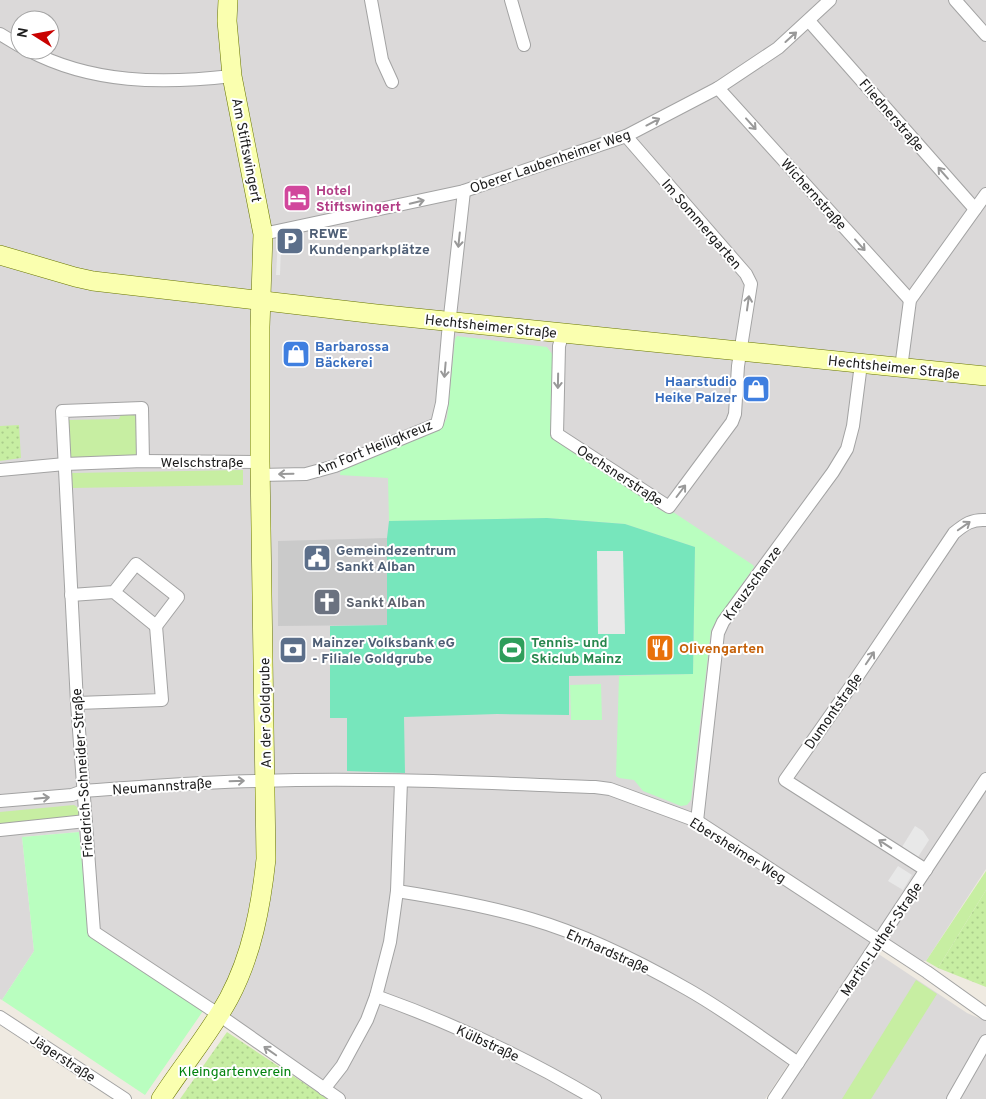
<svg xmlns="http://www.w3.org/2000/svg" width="986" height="1099" font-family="Overpass,sans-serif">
	<defs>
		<pattern id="garden-dots" width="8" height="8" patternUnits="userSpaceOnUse" patternTransform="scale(1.25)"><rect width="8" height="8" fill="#c7eea2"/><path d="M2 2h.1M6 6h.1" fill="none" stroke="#aacc8b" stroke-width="1.8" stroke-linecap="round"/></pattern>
	</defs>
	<rect width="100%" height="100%" fill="#efeae1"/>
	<g fill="#dbd9d9" fill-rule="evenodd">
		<path d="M0 0H986V869L926 961H919L876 933 765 1099H347L88 927 79 832 22 837 34 951 2 1000 0 999ZM20 20H50V50H20Z"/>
		<path d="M877 953 967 1013 986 1021V1099H781Z"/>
	</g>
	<path fill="#cacaca" d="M387 538 388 625 278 626V541Z"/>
	<g fill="#c7eea2">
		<path d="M122 412 133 414 136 417 139 447 134 458 70 457 68 420 119 419Z"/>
		<path d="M243 470V485L71 488 72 473Z"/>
		<path d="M74 805 80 809 79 817 0 826V812Z"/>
		<path d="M986 871V890L938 968 926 961Z"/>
		<path d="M916 980 937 994 871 1099H842Z"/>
	</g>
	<g fill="#b9febf">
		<path d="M457 336 547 347 552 354 557 438 654 502 653 504C658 510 665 514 673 512L753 565 754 567 717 620 711 630 691 800 687 805 681 806 643 791 634 780 619 778 616 776 619 676 693 674 695 547 625 524 547 518 389 521 388 478 340 475 341 466 442 427 447 418 455 339Z"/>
		<path d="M601 684 602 720H571L570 685Z"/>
		<path d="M79 832 88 927 203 1011 145 1095 2 1000 34 951 22 837Z"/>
	</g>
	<g fill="url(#garden-dots)">
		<path d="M19 425 21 458 0 461V426Z"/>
		<path d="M986 890V987L938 968Z"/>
		<path d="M227 1032 328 1099H180Z"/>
	</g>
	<path fill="#77e6bc" d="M547 518 625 524 695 547 693 674 569 676V715L497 714 404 717 405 773 347 771V718H330V626L387 625V538L389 521Z"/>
	<g fill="#e8e8e8">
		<path d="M300 235 301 243 281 247 280 275H276L278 239Z"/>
		<path d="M597 551H623L625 634H598Z"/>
		<path d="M915 826 923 831 929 840 918 857 902 847Z"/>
		<path d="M898 866 912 875 903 890 888 881Z"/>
	</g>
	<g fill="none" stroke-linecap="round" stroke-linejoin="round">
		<defs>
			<g id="street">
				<path d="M371 0 382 60 392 82"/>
				<path d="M511 0 524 45"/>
				<path d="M955 0 986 35"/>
				<path d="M809 21 975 209"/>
				<path d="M0 34 20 46"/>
				<path d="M28 50C92 84 163 84 232 76"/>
				<path d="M718 88 910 300"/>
				<path d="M263 234 464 191 626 136 718 88 778 48 830 0"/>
				<path d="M563 333 559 346 557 434 669 507 732 422 735 414 738 366 751 284 746 274 626 136"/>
				<path d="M901 368 910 300 986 194"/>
				<path d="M143 461 142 408 62 411 77 703 94 932 209 1008 339 1099"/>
				<path d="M0 470 65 464 143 461 260 462"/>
				<path d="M260 475 306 474 335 466 437 424 442 403 448 334 464 191"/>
				<path d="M71 595 114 592 156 626 178 597 136 564 114 592"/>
				<path d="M77 703 162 700 156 626"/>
				<path d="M0 801 72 795 83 791C141 787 199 782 258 781 370 777 483 783 595 787L610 789 697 821 927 972 986 1014"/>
				<path d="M697 821 718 633 723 622 833 472 847 449 853 426 861 364"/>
				<path d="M0 830 86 821"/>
				<path d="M926 870 785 780 851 686 954 533C965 524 972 519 986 520"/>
				<path d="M397 891C442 898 487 906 531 919 586 935 638 961 687 989 726 1011 762 1038 798 1063"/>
				<path d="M376 996C452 1023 526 1058 595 1099"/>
				<path d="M0 1017 125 1099"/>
				<path d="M324 1089 342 1066 367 1020 376 996 390 942 397 891 401 781"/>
				<path d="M774 1099 986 779"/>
				<path d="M953 1099 986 1041"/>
			</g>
			<g id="secondary">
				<path d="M0 255 75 277 93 281 376 314 986 376"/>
				<path d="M161 1099C183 1065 210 1033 229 998 252 955 261 906 266 859L260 462V327L263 234 232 76 227 21 228 0"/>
			</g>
		</defs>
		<use href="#street" stroke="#a3a3a3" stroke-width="14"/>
		<use href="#secondary" stroke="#697700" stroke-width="20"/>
		<use href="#street" stroke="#fff" stroke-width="12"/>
		<use href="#secondary" stroke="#faffaf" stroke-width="19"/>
	</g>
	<defs><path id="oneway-shaft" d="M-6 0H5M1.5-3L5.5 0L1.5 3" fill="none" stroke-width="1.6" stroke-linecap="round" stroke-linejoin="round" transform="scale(1.25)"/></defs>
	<g stroke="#999">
		<use href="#oneway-shaft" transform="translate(791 37) rotate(-42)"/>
		<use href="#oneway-shaft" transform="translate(653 122) rotate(-28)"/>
		<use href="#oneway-shaft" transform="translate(751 124) rotate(48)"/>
		<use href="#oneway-shaft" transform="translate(943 173) rotate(-131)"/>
		<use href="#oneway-shaft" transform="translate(417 202) rotate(-13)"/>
		<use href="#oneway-shaft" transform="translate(459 240) rotate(96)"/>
		<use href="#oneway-shaft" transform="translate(860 245) rotate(48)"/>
		<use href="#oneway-shaft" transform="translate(748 303) rotate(-82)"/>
		<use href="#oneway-shaft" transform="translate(445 370) rotate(95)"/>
		<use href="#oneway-shaft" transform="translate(558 381) rotate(91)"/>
		<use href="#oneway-shaft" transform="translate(286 474) rotate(179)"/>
		<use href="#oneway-shaft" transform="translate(681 491) rotate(-53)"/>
		<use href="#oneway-shaft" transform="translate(964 526) rotate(-35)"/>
		<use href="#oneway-shaft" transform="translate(870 658) rotate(-56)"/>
		<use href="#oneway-shaft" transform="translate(237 781) rotate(-2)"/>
		<use href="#oneway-shaft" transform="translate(42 798) rotate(-5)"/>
		<use href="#oneway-shaft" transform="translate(885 844) rotate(-147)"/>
		<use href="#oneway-shaft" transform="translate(270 1051) rotate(-145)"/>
	</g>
	<defs>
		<symbol id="hotel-square" viewBox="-11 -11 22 22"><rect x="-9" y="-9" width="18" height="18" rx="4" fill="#d1479c" stroke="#fff"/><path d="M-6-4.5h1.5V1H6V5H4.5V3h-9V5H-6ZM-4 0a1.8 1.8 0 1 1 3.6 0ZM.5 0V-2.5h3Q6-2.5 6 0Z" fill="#fff"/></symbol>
		<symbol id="parking-square" viewBox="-11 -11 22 22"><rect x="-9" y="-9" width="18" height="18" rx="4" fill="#5c6f8a" stroke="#fff"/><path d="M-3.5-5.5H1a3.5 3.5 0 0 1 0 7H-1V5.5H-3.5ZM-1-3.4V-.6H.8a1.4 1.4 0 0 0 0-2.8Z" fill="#fff"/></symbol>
		<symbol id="shop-square" viewBox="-11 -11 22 22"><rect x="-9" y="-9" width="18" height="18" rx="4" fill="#3f7fe0" stroke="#fff"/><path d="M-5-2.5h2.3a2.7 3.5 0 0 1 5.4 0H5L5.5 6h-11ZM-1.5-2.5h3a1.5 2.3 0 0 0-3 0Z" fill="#fff"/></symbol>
		<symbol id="civic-square" viewBox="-11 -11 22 22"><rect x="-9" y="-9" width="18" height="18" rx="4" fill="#5c6f8a" stroke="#fff"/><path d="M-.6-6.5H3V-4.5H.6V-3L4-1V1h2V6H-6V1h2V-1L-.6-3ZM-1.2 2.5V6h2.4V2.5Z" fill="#fff"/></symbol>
		<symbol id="church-square" viewBox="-11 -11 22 22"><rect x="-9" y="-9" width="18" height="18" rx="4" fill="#6b7280" stroke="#fff"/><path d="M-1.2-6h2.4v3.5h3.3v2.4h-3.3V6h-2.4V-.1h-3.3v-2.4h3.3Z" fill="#fff"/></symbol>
		<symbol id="restaurant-square" viewBox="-11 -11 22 22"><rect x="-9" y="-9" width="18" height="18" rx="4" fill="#e8710a" stroke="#fff"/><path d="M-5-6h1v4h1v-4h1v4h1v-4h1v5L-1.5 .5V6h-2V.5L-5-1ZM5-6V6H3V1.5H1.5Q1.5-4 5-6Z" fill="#fff"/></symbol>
		<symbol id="bank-square" viewBox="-11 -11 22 22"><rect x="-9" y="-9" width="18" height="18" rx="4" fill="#5c6f8a" stroke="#fff"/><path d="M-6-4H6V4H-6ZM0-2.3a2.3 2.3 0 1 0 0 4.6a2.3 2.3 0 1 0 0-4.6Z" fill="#fff"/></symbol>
		<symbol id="stadium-square" viewBox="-11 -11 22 22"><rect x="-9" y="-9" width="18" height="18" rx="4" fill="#2e9e5b" stroke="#fff"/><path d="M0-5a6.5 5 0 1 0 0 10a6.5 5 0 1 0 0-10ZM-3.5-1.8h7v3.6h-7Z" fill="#fff"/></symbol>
	</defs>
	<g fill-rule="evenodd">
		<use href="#hotel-square" x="281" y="182" width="32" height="32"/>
		<use href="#parking-square" x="274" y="225" width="32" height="32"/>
		<use href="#shop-square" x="280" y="338" width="32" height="32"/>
		<use href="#shop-square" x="740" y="373" width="32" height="32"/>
		<use href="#civic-square" x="301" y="542" width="32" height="32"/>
		<use href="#church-square" x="311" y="586" width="32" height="32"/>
		<use href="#restaurant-square" x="644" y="632" width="32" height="32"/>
		<use href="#bank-square" x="277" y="634" width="32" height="32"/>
		<use href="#stadium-square" x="496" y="634" width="32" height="32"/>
	</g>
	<g text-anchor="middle" stroke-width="4" stroke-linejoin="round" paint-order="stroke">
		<g font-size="14" fill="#1c1c1c" stroke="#fff">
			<text transform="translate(892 115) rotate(49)" y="5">Fliednerstraße</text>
			<text transform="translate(247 150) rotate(79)" y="5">Am Stiftswingert</text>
			<text transform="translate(550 161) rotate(-19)" y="5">Oberer Laubenheimer Weg</text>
			<text transform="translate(814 194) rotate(48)" y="5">Wichernstraße</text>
			<text transform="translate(702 224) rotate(49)" y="5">Im Sommergarten</text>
			<text transform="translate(491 326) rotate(6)" y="5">Hechtsheimer Straße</text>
			<text transform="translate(894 367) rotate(6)" y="5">Hechtsheimer Straße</text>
			<text transform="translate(374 447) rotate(-22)" y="5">Am Fort Heiligkreuz</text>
			<text x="202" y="467">Welschstraße</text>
			<text transform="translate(620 475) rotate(33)" y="5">Oechsnerstraße</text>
			<text transform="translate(752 583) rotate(-54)" y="5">Kreuzschanze</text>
			<text transform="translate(833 711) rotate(-55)" y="5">Dumontstraße</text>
			<text transform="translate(265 713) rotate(-91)" y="5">An der Goldgrube</text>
			<text transform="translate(82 773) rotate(-94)" y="5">Friedrich-Schneider-Straße</text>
			<text transform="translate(162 786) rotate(-4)" y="5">Neumannstraße</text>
			<text transform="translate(738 850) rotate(32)" y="5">Ebersheimer Weg</text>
			<text transform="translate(881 939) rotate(-56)" y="5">Martin-Luther-Straße</text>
			<text transform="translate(608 951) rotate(24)" y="5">Ehrhardstraße</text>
			<text transform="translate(488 1043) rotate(25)" y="5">Külbstraße</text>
			<text transform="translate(63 1058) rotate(33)" y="5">Jägerstraße</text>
		</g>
		<g font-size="14" font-weight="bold" fill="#b23c85" stroke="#fff" text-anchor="start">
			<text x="316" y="195">Hotel<tspan x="316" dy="16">Stiftswingert</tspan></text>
		</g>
		<g font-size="14" font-weight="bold" fill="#4e5e75" stroke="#fff" text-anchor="start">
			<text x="309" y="238">REWE<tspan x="309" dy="16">Kundenparkplätze</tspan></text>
			<text x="336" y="555">Gemeindezentrum<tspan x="336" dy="16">Sankt Alban</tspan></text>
			<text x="312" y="647">Mainzer Volksbank eG<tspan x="312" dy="16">- Filiale Goldgrube</tspan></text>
		</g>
		<g font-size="14" font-weight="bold" fill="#366cbe" stroke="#fff" text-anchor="start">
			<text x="315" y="351">Barbarossa<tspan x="315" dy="16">Bäckerei</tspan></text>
			<text x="737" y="386" text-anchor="end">Haarstudio<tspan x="737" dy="16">Heike Palzer</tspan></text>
		</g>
		<g font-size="14" font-weight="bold" fill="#5b616d" stroke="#fff" text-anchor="start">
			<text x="346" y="607">Sankt Alban</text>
		</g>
		<g font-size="14" font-weight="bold" fill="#27864d" stroke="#fff" text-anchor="start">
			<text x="531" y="647">Tennis- und<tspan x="531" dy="16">Skiclub Mainz</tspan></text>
		</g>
		<g font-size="14" font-weight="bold" fill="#c56008" stroke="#fff" text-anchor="start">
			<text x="679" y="653">Olivengarten</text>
		</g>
		<g font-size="14" fill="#02830e" stroke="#fff">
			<text x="235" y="1076">Kleingartenverein</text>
		</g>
	</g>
	<g transform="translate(35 35) rotate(281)"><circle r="24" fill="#ffffff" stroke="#a4a4a4"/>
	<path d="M0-4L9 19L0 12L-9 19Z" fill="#c90200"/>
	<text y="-8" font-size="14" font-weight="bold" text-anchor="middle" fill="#1c1c1c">N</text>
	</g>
</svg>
